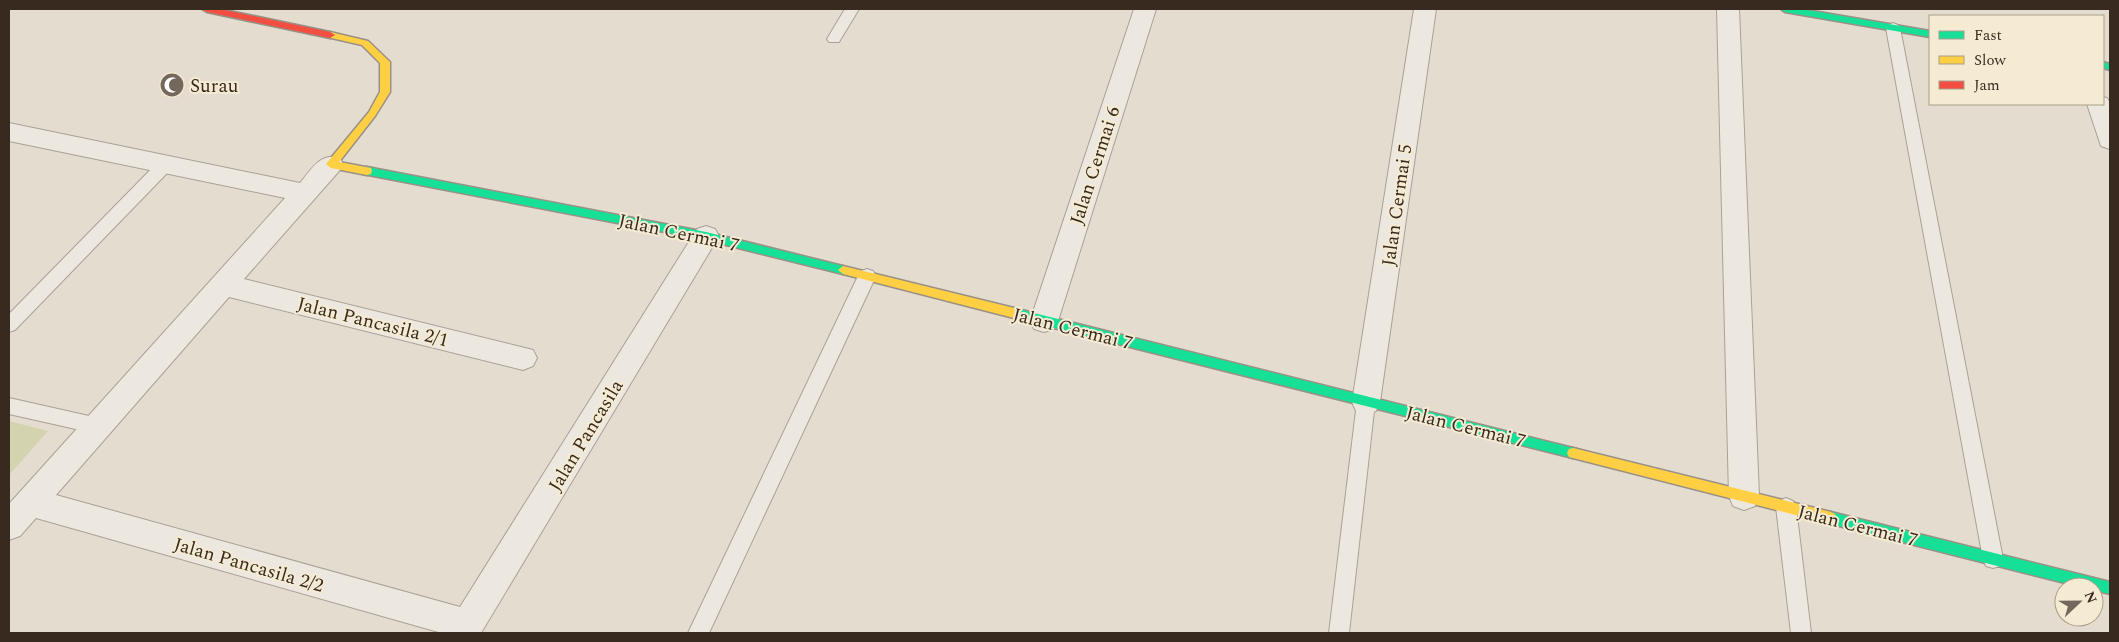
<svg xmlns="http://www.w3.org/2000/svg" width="2119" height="642" font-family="Spectral,serif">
	<rect width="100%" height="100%" fill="#e4dcce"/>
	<path fill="#d4d3b0" d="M9 421 48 431 9 475Z"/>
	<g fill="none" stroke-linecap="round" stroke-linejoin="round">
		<defs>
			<g id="lane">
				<path d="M845 9H859L839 42H829L827 39Z"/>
				<path d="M1893 23 1898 25 1900 28 2003 559 2000 566 1993 568 1986 566 1983 559 1886 28 1888 25Z"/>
				<path d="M166 158 172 160 174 164 172 168 15 330 9 332V314L160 160Z"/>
				<path d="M867 269 873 271 876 276 709 633H688L858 276 861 271Z"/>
				<path d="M1366 394 1373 396 1375 402 1349 633H1329L1357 402 1359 396Z"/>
				<path d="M9 398 98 418 105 420 107 426 105 432 98 434 9 414Z"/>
				<path d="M1786 498 1793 501 1796 507 1811 633H1791L1776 507 1779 501Z"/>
			</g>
			<g id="street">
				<path d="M1134 9H1156L1058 321 1054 329 1044 332 1034 329 1030 321Z"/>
				<path d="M1414 9H1436L1380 402 1376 411 1366 414 1356 411 1352 402Z"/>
				<path d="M1717 9H1739L1759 496 1755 506 1744 510 1733 506 1729 496Z"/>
				<path d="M2103 97 2107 98 2110 103V149L2101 146 2087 104H2103Z"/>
				<path d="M9 123 300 183C312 169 320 152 340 158L343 164 340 170 244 279 533 350 537 358 533 366 523 370 229 297 56 495 460 607 697 229 706 226 715 229 719 236 481 633H442L36 518 20 536 9 540V504L285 198 9 141Z"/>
			</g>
			<g id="fast">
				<path d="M1781 9H1801L1930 31V37L1785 12Z"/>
				<path d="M2103 62 2110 64V70L2103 68Z"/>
				<path d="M367 167 706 232 843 266 848 270 843 274 706 240 363 174 362 171 363 168Z"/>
				<path d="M1014 308 1573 448 1577 449 1579 453 1577 457 1573 458 1014 318 1010 316 1008 313 1010 310Z"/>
				<path d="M1831 512 2110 582V594L2094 590V587H2081L1831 524 1827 522 1825 518 1827 514Z"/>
			</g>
			<g id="slow">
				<path d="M330 32 368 41 390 62V92L375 116 339 162 371 168 372 171 371 174 367 175 331 168 326 164 369 112 380 92V63L362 45 327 37V33Z"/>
				<path d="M843 266 1014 308 1018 310 1020 313 1018 316 1014 318 843 274 838 270Z"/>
				<path d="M1573 448 1831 512 1835 514 1837 518 1835 522 1831 524 1573 458 1569 457 1567 453 1569 449Z"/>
			</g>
			<path id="jam" d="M202 9H220L330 32 335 35 330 38 207 12Z"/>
		</defs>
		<use href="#lane" stroke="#a9a196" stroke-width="2"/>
		<use href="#street" stroke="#a9a196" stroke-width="2"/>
		<use href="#fast" stroke="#999186" stroke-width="3"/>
		<use href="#slow" stroke="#999186" stroke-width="3"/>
		<use href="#jam" stroke="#999186" stroke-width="3"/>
		<use href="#lane" fill="#ece8df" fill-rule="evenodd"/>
		<use href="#street" fill="#ece8df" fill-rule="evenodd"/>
		<use href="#fast" fill="#16e098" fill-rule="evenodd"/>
		<use href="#slow" fill="#ffcf43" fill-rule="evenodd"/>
		<use href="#jam" fill="#f24e42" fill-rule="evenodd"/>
	</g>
	<defs>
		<symbol id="mosque-disc" viewBox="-11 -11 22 22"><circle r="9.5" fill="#74685c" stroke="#f5ebd3"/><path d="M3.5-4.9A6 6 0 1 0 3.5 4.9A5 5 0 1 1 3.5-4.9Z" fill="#fff"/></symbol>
	</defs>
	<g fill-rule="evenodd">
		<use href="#mosque-disc" x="158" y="71" width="28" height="28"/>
	</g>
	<g text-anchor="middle" stroke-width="4" stroke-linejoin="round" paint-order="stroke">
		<g font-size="19" fill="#382a1e" stroke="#f5ebd3" text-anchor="start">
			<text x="190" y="92">Surau</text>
		</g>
		<g font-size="19" fill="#382a1e" stroke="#f5ebd3">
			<text transform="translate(1094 165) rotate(-72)" y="7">Jalan Cermai 6</text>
			<text transform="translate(1396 205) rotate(-82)" y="7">Jalan Cermai 5</text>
			<text transform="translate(679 232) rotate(12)" y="7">Jalan Cermai 7</text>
			<text transform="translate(373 321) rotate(14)" y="7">Jalan Pancasila 2/1</text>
			<text transform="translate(1073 328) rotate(14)" y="7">Jalan Cermai 7</text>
			<text transform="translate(1466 426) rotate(14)" y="7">Jalan Cermai 7</text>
			<text transform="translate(585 435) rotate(-59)" y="7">Jalan Pancasila</text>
			<text transform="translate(1858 525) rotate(14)" y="7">Jalan Cermai 7</text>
			<text transform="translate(249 564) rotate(16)" y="7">Jalan Pancasila 2/2</text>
		</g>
	</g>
	<rect width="2119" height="642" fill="none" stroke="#382a1e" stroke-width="20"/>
	<rect x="1929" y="15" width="175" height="90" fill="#f5ebd3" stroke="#a99e8b"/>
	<rect x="1939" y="31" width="25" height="8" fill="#16e098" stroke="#a99e8b"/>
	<text x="1974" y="40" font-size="15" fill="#382a1e">Fast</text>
	<rect x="1939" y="56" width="25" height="8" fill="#ffcf43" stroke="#a99e8b"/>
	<text x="1974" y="65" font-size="15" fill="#382a1e">Slow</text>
	<rect x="1939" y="81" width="25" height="8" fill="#f24e42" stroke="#a99e8b"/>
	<text x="1974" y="90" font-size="15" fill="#382a1e">Jam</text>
	<g transform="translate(2079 602) rotate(68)"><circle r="24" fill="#f5ebd3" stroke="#a99e8b"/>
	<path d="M0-4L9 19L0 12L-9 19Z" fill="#74685c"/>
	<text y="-8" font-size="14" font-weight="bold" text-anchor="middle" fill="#382a1e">N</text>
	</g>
</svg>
